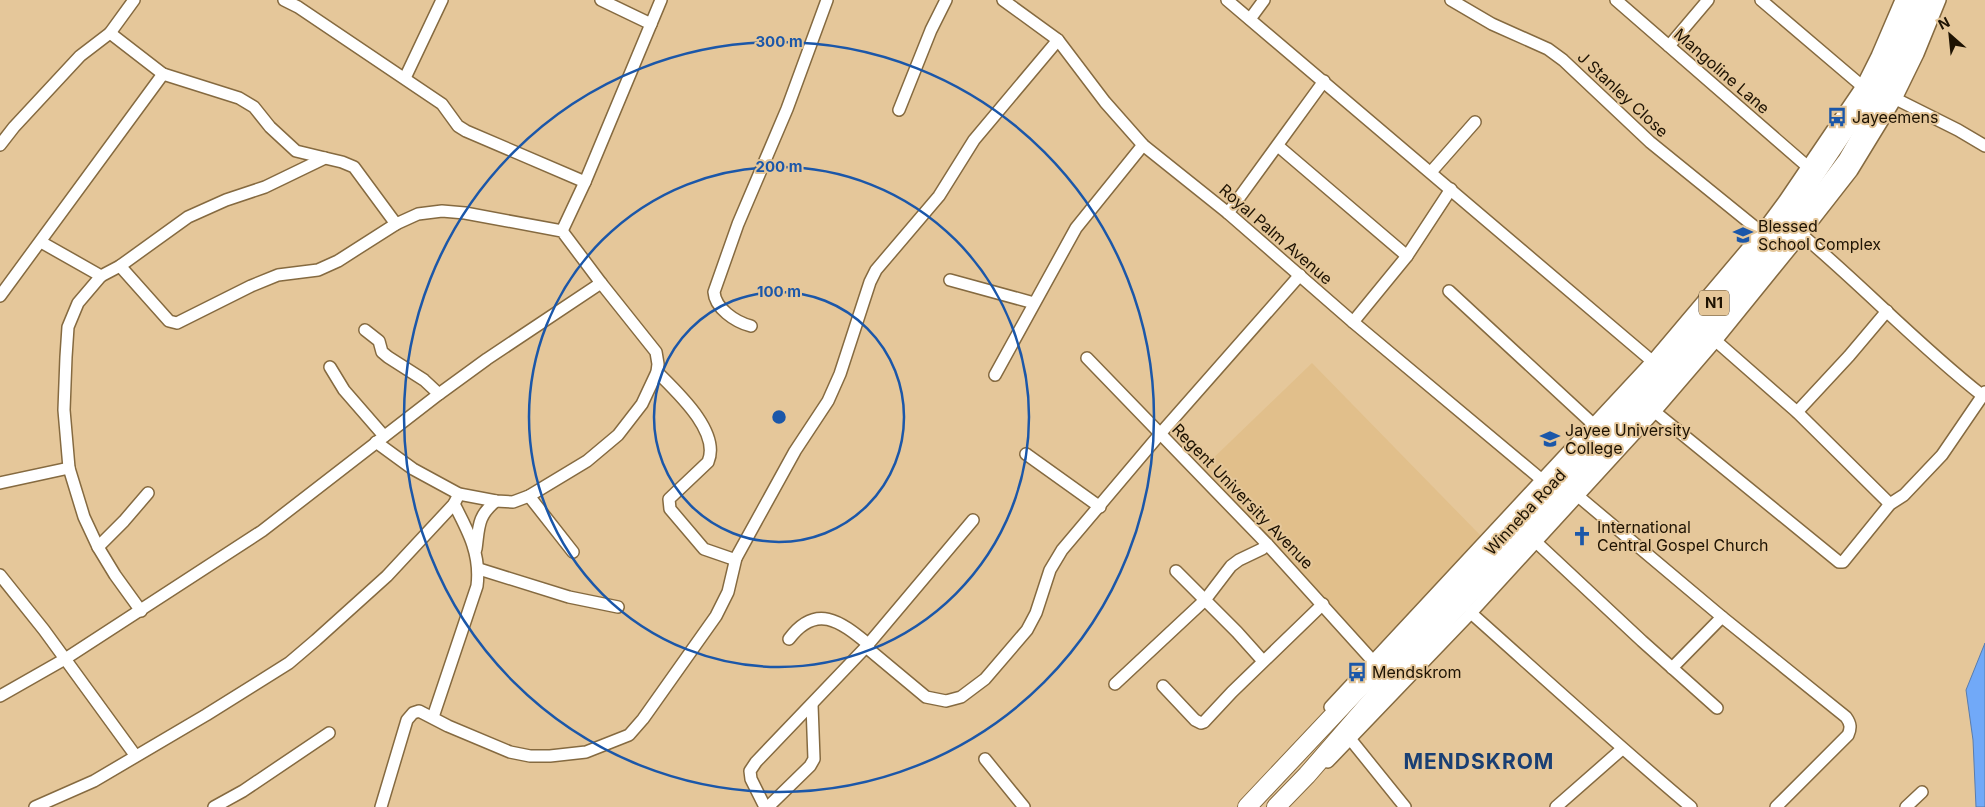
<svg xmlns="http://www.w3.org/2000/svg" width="1985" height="807" font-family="Inter,sans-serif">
	<rect width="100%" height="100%" fill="#e5c79a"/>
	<path fill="#e1bf8b" d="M1312 363 1482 537 1372 651 1203 468Z"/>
	<path fill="#71a9f8" stroke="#587cae" d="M1985 643V807H1976L1973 740 1966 690Z"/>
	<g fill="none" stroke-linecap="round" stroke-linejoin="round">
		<defs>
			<g id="minor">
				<path d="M284 0 298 7 442 104 458 126 466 131 585 182"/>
				<path d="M601 0 651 24"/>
				<path d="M1003 0 1058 40 1105 102 1143 145 1228 213 1353 322 1542 480"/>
				<path d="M1227 0 1652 361"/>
				<path d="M1451 0 1492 24 1548 49 1563 60 1650 142 1761 232"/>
				<path d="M1616 0 1808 167"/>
				<path d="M1761 0 1862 86"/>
				<path d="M1250 19 1264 0"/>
				<path d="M110 33 163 74 239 98 254 107 270 127 296 151 325 158"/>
				<path d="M1669 46 1708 0"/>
				<path d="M405 78 442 0"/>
				<path d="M1896 99 1958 130 1985 146"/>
				<path d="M899 110 931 30 946 0"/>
				<path d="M0 145 14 127 80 56 110 33 134 0"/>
				<path d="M1278 146 1407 256"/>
				<path d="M1431 172 1475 122"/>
				<path d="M1228 213 1324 81"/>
				<path d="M562 231 585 182 661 0"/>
				<path d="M1802 235C1864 287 1919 346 1983 396"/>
				<path d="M41 242 101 276"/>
				<path d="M950 280 1034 303"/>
				<path d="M1449 291 1593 424"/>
				<path d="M0 296 163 74"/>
				<path d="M1353 322 1407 256 1451 189"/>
				<path d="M751 326C735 322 715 308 714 292L738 224 787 109 827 0"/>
				<path d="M365 330 379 341 382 352 388 357 424 380 439 394"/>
				<path d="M1716 341 1797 412 1890 504"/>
				<path d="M1087 358 1267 544 1372 660"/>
				<path d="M330 367 344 390 384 436"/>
				<path d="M657 372C677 392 721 432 708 462L669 499 670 509 704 549 733 559 736 558"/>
				<path d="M995 375 1076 228 1143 145"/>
				<path d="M1655 412 1839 562H1843L1890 504 1904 495 1942 455 1985 392"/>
				<path d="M1797 412 1849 356 1887 311"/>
				<path d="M376 442 413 469 459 494 496 501 513 502 529 496 587 461 618 435 642 404 657 372 658 364 656 352 601 283"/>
				<path d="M1026 454 1100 507"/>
				<path d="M0 483 69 468"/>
				<path d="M529 496 573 552"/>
				<path d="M1578 496 1722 617 1846 717C1851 724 1851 728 1848 735L1776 807"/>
				<path d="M1536 542 1642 641 1717 708"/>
				<path d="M98 547 124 521 148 493"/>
				<path d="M476 549C479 528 477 516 496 501"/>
				<path d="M479 569 569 597 618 607"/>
				<path d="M1176 571 1237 632 1263 661"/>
				<path d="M0 575 44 630 135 755"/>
				<path d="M141 611 115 575 98 547 84 517 69 468 64 410 66 357 68 327 78 303 101 276 120 266 188 217 226 200 265 187 325 158 342 162 354 167 396 224"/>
				<path d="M1471 613C1544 678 1616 744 1691 807"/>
				<path d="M789 639C816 603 840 621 868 644"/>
				<path d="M866 647 926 697 946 701 961 697 985 679 1027 630 1036 613 1050 570 1062 550 1160 434 1300 275"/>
				<path d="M1672 668 1722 617"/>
				<path d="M1115 684 1205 600 1231 566 1239 560 1262 549 1267 544"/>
				<path d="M1163 686 1195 720 1201 723 1204 722 1232 692 1323 604"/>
				<path d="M0 696 65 659 262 531 439 394 487 359 601 283 562 231 465 213 442 211 418 214 396 224 338 261 318 270 278 275 251 286 177 323 169 321 120 266"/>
				<path d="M1330 707 1652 361 1761 232 1784 201 1862 86 1877 56 1901 0"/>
				<path d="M433 717 477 586C481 554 468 531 454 504"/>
				<path d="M1351 740 1405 807"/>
				<path d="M985 759 1024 807"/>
				<path d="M1328 762 1471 613 1655 412 1716 341 1802 235 1852 171 1896 99 1918 54 1940 0"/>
				<path d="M35 807 94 781 206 715 289 663 316 640 387 576 454 504 459 494"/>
				<path d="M214 807 243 791 329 733"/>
				<path d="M381 807 407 720 413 713 419 711 448 726 510 752 530 756H550L586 752 629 735 643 719 716 616 728 592 736 558 795 451 828 401 840 374 870 282 876 270 939 196 974 140 1058 40"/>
				<path d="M765 807 751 779 750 771 756 762 866 647 973 520"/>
				<path d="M768 807 810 766 814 759 812 705"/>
				<path d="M1556 807 1622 749"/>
				<path d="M1906 807 1922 792"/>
			</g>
			<g id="highway">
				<path d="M1247 807 1661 368 1795 204 1865 100 1901 34 1914 0"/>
				<path d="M1276 807 1307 775 1400 668 1609 446 1709 334 1796 229 1847 161 1884 97 1922 15 1928 0"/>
			</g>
		</defs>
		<use href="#minor" stroke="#856a40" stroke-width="14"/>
		<use href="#highway" stroke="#856a40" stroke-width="20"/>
		<use href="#minor" stroke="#fff" stroke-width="11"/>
		<use href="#highway" stroke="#fff" stroke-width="18"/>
	</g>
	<g fill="none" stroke="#1b57a9" stroke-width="2.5">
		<circle cx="779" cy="417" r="125"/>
		<circle cx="779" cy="417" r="250"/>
		<circle cx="779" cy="417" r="375"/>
	</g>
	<defs>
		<symbol id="bus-bare" viewBox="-9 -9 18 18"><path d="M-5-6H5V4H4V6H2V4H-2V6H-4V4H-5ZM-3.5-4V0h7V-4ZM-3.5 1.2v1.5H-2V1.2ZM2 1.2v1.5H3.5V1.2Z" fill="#1b57a9" stroke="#e5c79a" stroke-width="2.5" paint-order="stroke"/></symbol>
		<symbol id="school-bare" viewBox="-9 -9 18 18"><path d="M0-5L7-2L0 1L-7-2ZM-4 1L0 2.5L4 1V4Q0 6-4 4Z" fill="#1b57a9" stroke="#e5c79a" stroke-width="2.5" paint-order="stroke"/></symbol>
		<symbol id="church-bare" viewBox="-9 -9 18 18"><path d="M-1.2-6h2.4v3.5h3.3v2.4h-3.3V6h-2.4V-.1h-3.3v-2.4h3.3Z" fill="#1b57a9" stroke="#e5c79a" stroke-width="2.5" paint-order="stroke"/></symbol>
	</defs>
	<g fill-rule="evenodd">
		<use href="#bus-bare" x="1823" y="103" width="28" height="28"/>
		<use href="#school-bare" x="1729" y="221" width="28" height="28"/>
		<use href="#school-bare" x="1536" y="425" width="28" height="28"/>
		<use href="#church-bare" x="1568" y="522" width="28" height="28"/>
		<use href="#bus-bare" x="1343" y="658" width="28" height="28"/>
	</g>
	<g text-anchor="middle" stroke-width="4" stroke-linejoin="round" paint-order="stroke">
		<rect fill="#e5c79a" stroke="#5a4930" stroke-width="1" x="1699" y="290.5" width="30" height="25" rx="4"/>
		<g font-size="15" font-weight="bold" fill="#1e1303">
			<text x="1714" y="308">N1</text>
		</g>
		<g font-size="16" fill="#1e1303" stroke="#e5c79a">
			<text transform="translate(1722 71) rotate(41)" y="6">Mangoline Lane</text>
			<text transform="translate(1623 94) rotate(43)" y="6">J Stanley Close</text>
			<text transform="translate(1276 234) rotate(41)" y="6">Royal Palm Avenue</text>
			<text transform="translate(1243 496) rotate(46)" y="6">Regent University Avenue</text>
			<text transform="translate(1525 512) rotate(-47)" y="6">Winneba Road</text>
		</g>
		<g font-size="16" fill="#1e1303" stroke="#e5c79a" text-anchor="start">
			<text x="1852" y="123">Jayeemens</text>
			<text x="1758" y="232">Blessed<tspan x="1758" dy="18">School Complex</tspan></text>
			<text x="1565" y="436">Jayee University<tspan x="1565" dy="18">College</tspan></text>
			<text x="1597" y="533">International<tspan x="1597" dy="18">Central Gospel Church</tspan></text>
			<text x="1372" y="678">Mendskrom</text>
		</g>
		<g font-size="21" font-weight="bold" letter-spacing="1" fill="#193f74" stroke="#e5c79a">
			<text x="1479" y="769">MENDSKROM</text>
		</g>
	</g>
	<circle cx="779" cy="417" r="8" fill="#1b57a9" stroke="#e5c79a" stroke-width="2.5"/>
	<g font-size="15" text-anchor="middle" font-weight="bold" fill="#1b57a9" stroke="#e5c79a" stroke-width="4" stroke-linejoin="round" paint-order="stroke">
		<text x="779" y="47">300 m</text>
		<text x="779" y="172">200 m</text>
		<text x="779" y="297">100 m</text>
	</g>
	<g transform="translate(1950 35) rotate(333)" stroke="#e5c79a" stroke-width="4" paint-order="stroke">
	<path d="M0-4L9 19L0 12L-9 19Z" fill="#1e1303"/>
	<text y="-8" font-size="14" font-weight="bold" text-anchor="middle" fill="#1e1303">N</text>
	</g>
</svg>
